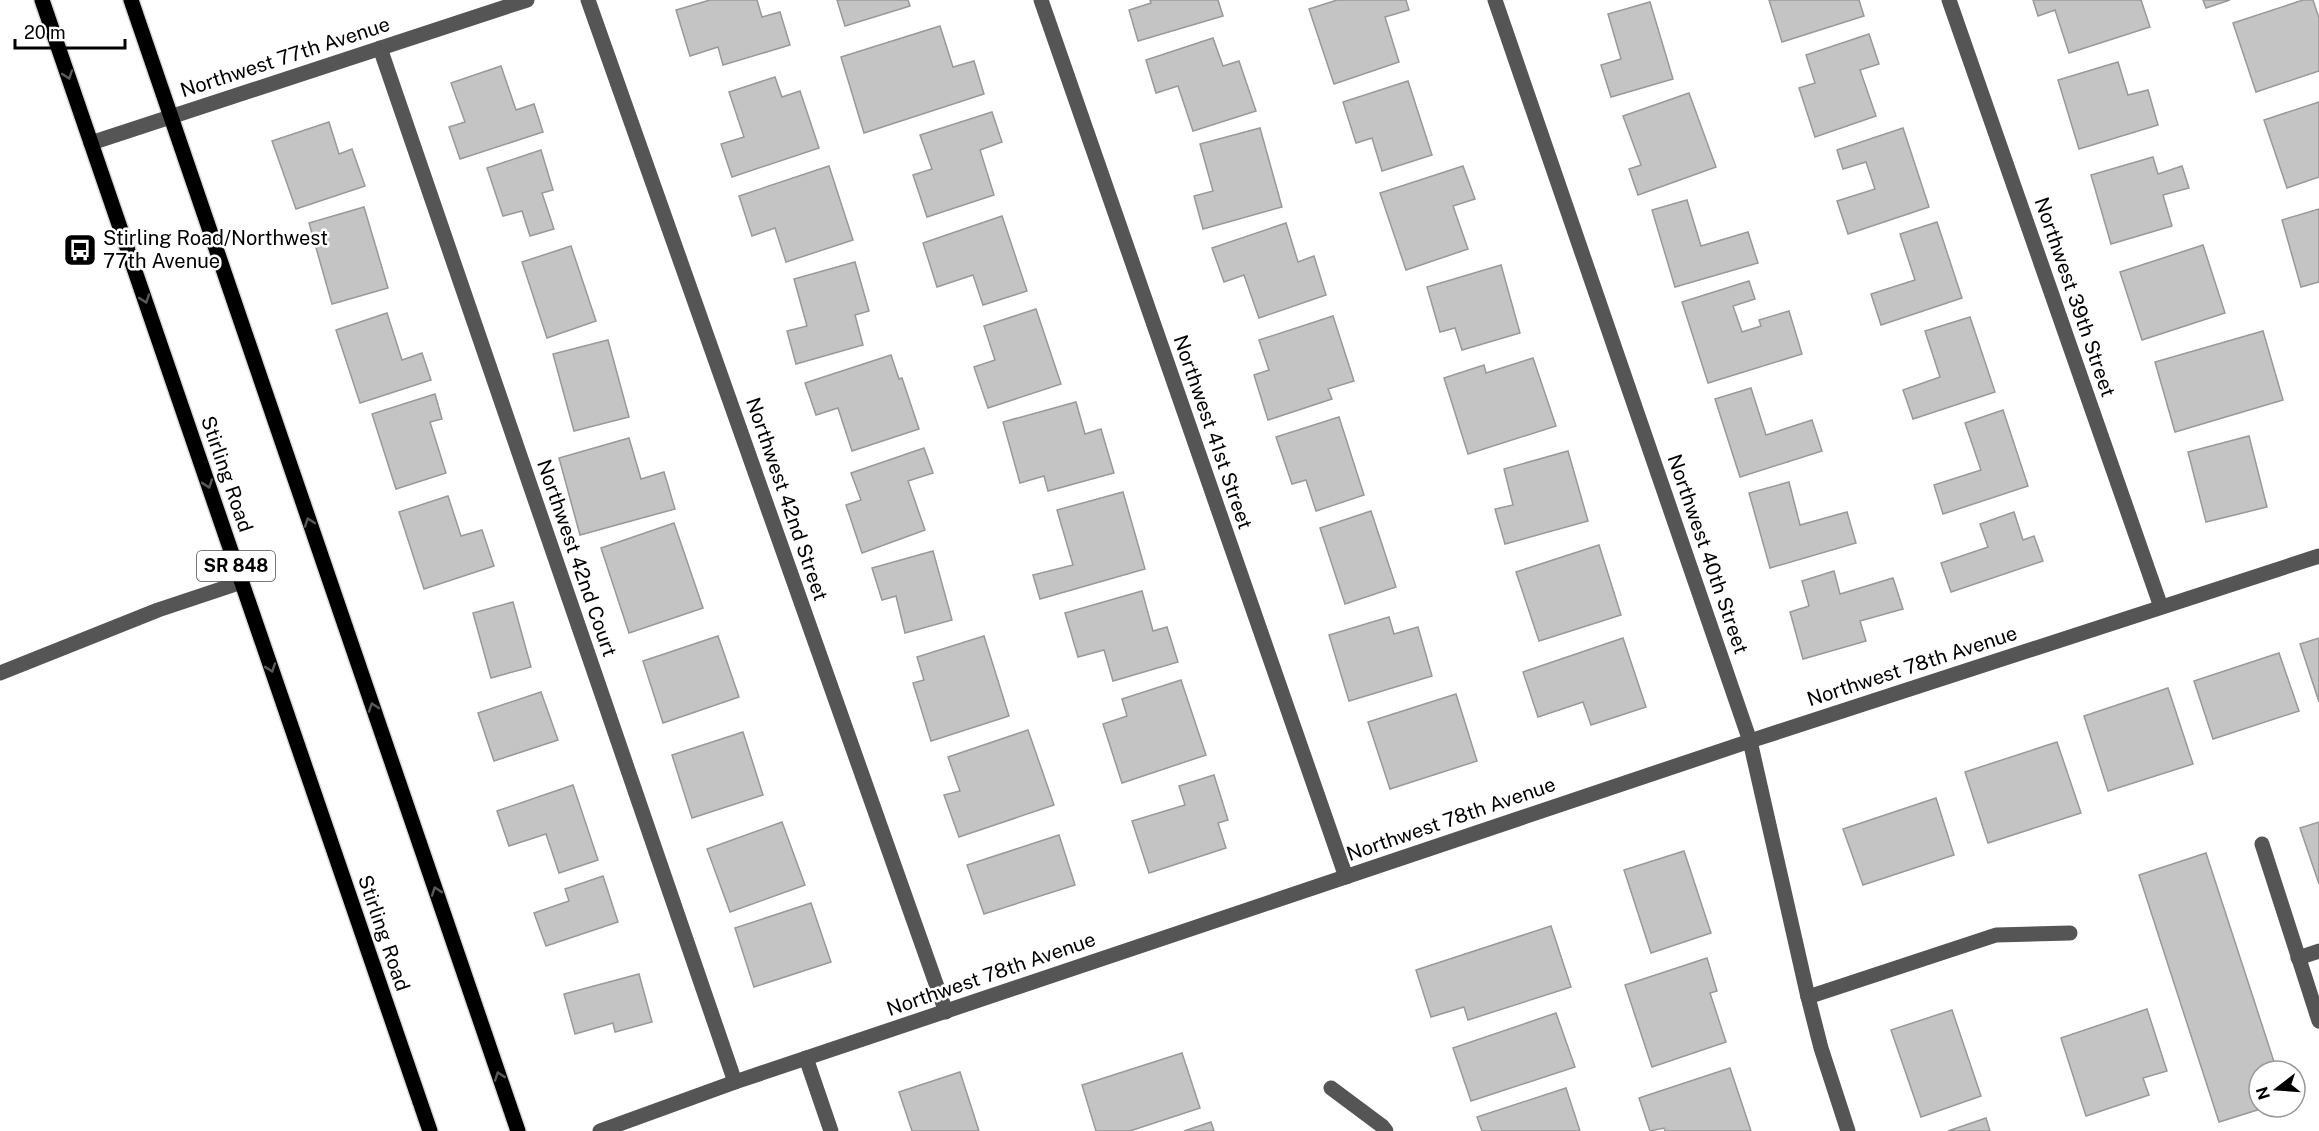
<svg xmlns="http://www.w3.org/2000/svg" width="2319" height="1131" font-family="'Public Sans',sans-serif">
	<rect width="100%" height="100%" fill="#fff"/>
	<g fill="#c4c4c4" stroke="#999" stroke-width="1.5">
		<path d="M710 0H757L762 17 780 12 790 45 723 65 718 47 690 56 676 10Z"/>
		<path d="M837 0H908L910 6 845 26Z"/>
		<path d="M1150 0H1218L1223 16 1138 41 1129 10 1151 3Z"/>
		<path d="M1337 0H1406L1409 10 1385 17 1399 62 1334 84 1309 9Z"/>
		<path d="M1769 0H1859L1864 16 1782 42Z"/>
		<path d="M2033 0H2141L2150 27 2069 53 2055 10 2038 16Z"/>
		<path d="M2203 0H2230L2206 8Z"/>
		<path d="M2303 0H2313L2319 18V71L2256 92 2233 23Z"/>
		<path d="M1650 2 1673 79 1611 97 1601 65 1621 59 1608 14Z"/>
		<path d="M940 26 953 67 974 61 984 94 864 133 841 57Z"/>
		<path d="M1869 34 1879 64 1860 70 1876 116 1815 137 1799 88 1815 83 1806 55Z"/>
		<path d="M1213 38 1223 66 1239 61 1256 111 1193 131 1178 86 1156 93 1146 60Z"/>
		<path d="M2118 62 2128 95 2148 90 2158 125 2079 149 2058 80Z"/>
		<path d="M501 66 516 110 534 104 543 132 460 159 449 127 465 122 451 83Z"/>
		<path d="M775 77 782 97 800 91 819 148 732 177 721 144 744 137 729 92Z"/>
		<path d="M1408 81 1432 155 1382 171 1372 138 1356 143 1343 102Z"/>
		<path d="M1689 93 1716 167 1638 195 1629 169 1641 165 1623 116Z"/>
		<path d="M2319 102V177L2287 188 2264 120Z"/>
		<path d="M992 112 1002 142 980 150 994 195 927 217 913 175 932 169 920 135Z"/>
		<path d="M329 122 339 154 352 149 365 186 296 209 272 141Z"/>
		<path d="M1260 128 1282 207 1203 229 1194 196 1213 191 1200 144Z"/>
		<path d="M1903 128 1929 207 1848 234 1837 201 1875 189 1866 162 1843 169 1837 150Z"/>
		<path d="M541 150 553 190 542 193 554 229 530 236 522 211 503 216 487 168Z"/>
		<path d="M2153 157 2158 174 2182 166 2189 188 2163 195 2172 226 2111 244 2091 175Z"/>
		<path d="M829 166 853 240 786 262 775 228 752 236 739 196Z"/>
		<path d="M1463 166 1475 199 1453 206 1468 249 1406 270 1380 193Z"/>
		<path d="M1687 200 1701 246 1748 232 1758 263 1675 287 1652 210Z"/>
		<path d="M364 207 388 288 332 304 309 223Z"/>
		<path d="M2319 209V282L2301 287 2282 220Z"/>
		<path d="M1002 216 1027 291 983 305 973 275 937 287 923 243Z"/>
		<path d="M1937 222 1962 298 1881 325 1871 294 1915 280 1900 234Z"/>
		<path d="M1286 223 1298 262 1314 256 1326 295 1259 318 1244 275 1224 282 1212 248Z"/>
		<path d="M2203 245 2225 313 2142 340 2120 272Z"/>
		<path d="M571 246 596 321 547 338 522 262Z"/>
		<path d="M855 262 869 311 855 315 863 345 796 364 787 331 807 326 794 279Z"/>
		<path d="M1501 265 1520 333 1462 350 1455 328 1440 332 1427 287Z"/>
		<path d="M1749 281 1755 299 1733 306 1742 332 1761 326 1759 320 1789 311 1802 354 1708 383 1682 302Z"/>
		<path d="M1036 309 1061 384 988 408 974 367 995 360 984 326Z"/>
		<path d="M387 313 402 360 422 353 431 380 360 403 336 330Z"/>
		<path d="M1333 316 1354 381 1328 389 1332 399 1268 420 1254 375 1269 370 1259 340Z"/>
		<path d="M1970 317 1995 392 1913 419 1903 390 1940 377 1925 331Z"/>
		<path d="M2263 331 2283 400 2175 432 2155 362Z"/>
		<path d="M608 340 629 417 574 431 553 354Z"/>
		<path d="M891 355 899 379 902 378 919 429 852 451 838 408 816 415 805 383Z"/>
		<path d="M1533 358 1556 426 1468 454 1444 378 1484 365 1486 373Z"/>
		<path d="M1751 388 1766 435 1812 420 1822 451 1740 477 1715 399Z"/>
		<path d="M435 394 442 419 430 422 446 473 396 489 372 414Z"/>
		<path d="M1076 402 1085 434 1101 429 1114 473 1048 491 1044 476 1020 483 1003 422Z"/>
		<path d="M2003 410 2028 486 1943 514 1934 485 1981 470 1965 423Z"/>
		<path d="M1339 417 1364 495 1316 511 1306 480 1292 484 1276 437Z"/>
		<path d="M2249 436 2267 507 2206 522 2188 452Z"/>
		<path d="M629 438 641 479 664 472 675 509 580 535 559 458Z"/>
		<path d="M924 448 933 473 908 481 925 530 862 553 846 505 861 500 851 473Z"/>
		<path d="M1568 451 1588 521 1505 544 1495 509 1513 505 1504 469Z"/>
		<path d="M1789 482 1800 525 1847 512 1856 543 1770 568 1749 493Z"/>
		<path d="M1123 492 1145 569 1040 599 1033 575 1073 565 1057 510Z"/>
		<path d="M448 496 461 536 482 530 494 566 424 589 399 512Z"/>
		<path d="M1371 511 1396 587 1345 604 1320 528Z"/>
		<path d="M2014 512 2023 540 2034 536 2043 561 1951 592 1941 563 1988 547 1980 524Z"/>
		<path d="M674 523 703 608 629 633 601 548Z"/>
		<path d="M1599 545 1621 615 1539 641 1516 572Z"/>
		<path d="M933 551 952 620 905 633 896 596 882 600 872 568Z"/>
		<path d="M1834 571 1840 594 1893 578 1903 609 1860 621 1866 641 1803 659 1790 612 1809 606 1802 581Z"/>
		<path d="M1142 591 1153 631 1167 627 1178 662 1113 681 1104 650 1078 657 1065 613Z"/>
		<path d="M513 602 531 667 491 678 473 613Z"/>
		<path d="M1389 617 1394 634 1418 627 1432 676 1349 701 1329 635Z"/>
		<path d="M718 636 739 697 663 723 643 661Z"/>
		<path d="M984 636 1009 716 931 741 913 683 924 680 917 657Z"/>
		<path d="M1623 638 1646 707 1591 725 1583 702 1538 717 1523 672Z"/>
		<path d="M2319 638V702L2300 644Z"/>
		<path d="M2279 653 2299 711 2213 739 2194 681Z"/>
		<path d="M1181 680 1206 755 1122 783 1103 724 1127 716 1122 699Z"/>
		<path d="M2168 688 2193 764 2108 791 2084 716Z"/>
		<path d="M541 692 558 740 494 761 478 713Z"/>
		<path d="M1456 694 1477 761 1390 789 1368 722Z"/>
		<path d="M1028 730 1054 805 959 837 944 795 960 791 948 757Z"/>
		<path d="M743 732 763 795 692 818 672 755Z"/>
		<path d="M2057 742 2081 813 1988 843 1965 772Z"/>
		<path d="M1214 775 1228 820 1218 823 1226 848 1149 873 1132 821 1185 805 1179 786Z"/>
		<path d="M573 785 598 860 559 873 546 834 509 846 497 811Z"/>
		<path d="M1936 798 1954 855 1863 885 1843 829Z"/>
		<path d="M782 822 805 885 730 912 707 849Z"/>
		<path d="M2319 822V884L2300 828Z"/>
		<path d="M1059 835 1075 885 984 914 967 865Z"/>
		<path d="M1684 851 1711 933 1651 953 1624 870Z"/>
		<path d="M2206 853 2277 1071H2259V1107H2267L2219 1122 2139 875Z"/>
		<path d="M603 876 618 922 546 946 534 913 569 901 565 889Z"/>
		<path d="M811 903 831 962 754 987 735 928Z"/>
		<path d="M1551 926 1571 987 1468 1020 1464 1007 1431 1017 1416 970Z"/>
		<path d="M1707 958 1717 991 1710 993 1726 1042 1652 1067 1625 985Z"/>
		<path d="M639 974 652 1022 615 1032 613 1023 575 1034 564 994Z"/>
		<path d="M2147 1009 2167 1071 2143 1078 2149 1095 2086 1116 2061 1038Z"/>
		<path d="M1952 1010 1981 1096 1921 1117 1891 1030Z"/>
		<path d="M1556 1013 1575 1067 1471 1101 1453 1048Z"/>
		<path d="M1182 1053 1200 1108 1130 1131H1096L1082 1085Z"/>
		<path d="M1730 1068 1751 1131H1665L1664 1128 1650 1131 1639 1098Z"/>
		<path d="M960 1072 979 1131H912L899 1092Z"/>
		<path d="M1566 1088 1580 1131H1482L1477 1117Z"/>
		<path d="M1986 1118 1990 1131H1948Z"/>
		<path d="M1211 1122 1214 1131H1184Z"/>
	</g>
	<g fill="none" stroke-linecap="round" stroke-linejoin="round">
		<defs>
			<g id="major">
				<path d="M42 0 430 1131"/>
				<path d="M131 0 518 1131"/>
			</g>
		</defs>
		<use href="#major" stroke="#dbdbdb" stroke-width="18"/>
		<g stroke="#555" stroke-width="15">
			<path d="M588 0 946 1012"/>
			<path d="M1041 0 1346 877"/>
			<path d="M1495 0 1750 741 1808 997 1821 1048 1848 1131"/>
			<path d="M1949 0 2161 607"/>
			<path d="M380 48 735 1082"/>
			<path d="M91 143 527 0"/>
			<path d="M0 673 158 610 242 582"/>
			<path d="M2262 844 2319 1021"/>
			<path d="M2298 958 2319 951"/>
			<path d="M1808 997 1996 935 2070 933"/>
			<path d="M806 1058 831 1131"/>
			<path d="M1331 1088 1382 1126 1386 1131"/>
			<path d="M600 1131 735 1082 1750 741 2319 556"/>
		</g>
		<use href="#major" stroke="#000" stroke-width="15"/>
	</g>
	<defs><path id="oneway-chevron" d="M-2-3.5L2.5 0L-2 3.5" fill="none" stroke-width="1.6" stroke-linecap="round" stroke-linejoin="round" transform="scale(1.5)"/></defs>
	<g stroke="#595959">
		<use href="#oneway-chevron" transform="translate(68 75) rotate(71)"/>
		<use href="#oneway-chevron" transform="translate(145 299) rotate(71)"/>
		<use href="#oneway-chevron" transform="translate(208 484) rotate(71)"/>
		<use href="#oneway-chevron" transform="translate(309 522) rotate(-109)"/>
		<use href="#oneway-chevron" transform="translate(271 668) rotate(71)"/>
		<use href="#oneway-chevron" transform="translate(373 707) rotate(-109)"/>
		<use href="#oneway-chevron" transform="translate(436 891) rotate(-109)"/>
		<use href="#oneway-chevron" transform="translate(499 1076) rotate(-109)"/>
	</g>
	<defs>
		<symbol id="bus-square" viewBox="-11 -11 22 22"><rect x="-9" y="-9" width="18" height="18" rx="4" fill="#000" stroke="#fff"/><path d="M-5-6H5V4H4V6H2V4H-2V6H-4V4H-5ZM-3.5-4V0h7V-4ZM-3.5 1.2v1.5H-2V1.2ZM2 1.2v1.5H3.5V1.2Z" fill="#fff"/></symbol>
	</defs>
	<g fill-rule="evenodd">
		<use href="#bus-square" x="61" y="231" width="38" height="38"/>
	</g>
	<g text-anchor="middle" stroke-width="5" stroke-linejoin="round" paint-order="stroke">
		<rect fill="#fff" stroke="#4c4c4c" stroke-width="1.5" x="197" y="551" width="78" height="30" rx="4.5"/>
		<g font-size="18" font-weight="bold" fill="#000">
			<text x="236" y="572">SR 848</text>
		</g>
		<g font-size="20" fill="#000" stroke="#fff">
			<text transform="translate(285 57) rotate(-18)" y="7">Northwest 77th Avenue</text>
			<text transform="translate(2075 297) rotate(71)" y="7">Northwest 39th Street</text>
			<text transform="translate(1213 432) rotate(71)" y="7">Northwest 41st Street</text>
			<text transform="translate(227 474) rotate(71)" y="7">Stirling Road</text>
			<text transform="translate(787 499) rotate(71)" y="7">Northwest 42nd Street</text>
			<text transform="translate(1708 554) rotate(71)" y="7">Northwest 40th Street</text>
			<text transform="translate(577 558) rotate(71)" y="7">Northwest 42nd Court</text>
			<text transform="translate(1912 666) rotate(-18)" y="7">Northwest 78th Avenue</text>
			<text transform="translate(1451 819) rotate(-19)" y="7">Northwest 78th Avenue</text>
			<text transform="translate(384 933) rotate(71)" y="7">Stirling Road</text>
			<text transform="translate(991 974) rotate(-19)" y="7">Northwest 78th Avenue</text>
		</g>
		<g font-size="20" fill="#000" stroke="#fff" text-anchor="start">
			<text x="103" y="245">Stirling Road/Northwest<tspan x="103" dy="23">77th Avenue</tspan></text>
		</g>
	</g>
	<g transform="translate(2277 1089) rotate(253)"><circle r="28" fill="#ffffff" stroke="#999999" stroke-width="1.5"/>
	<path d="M0-4.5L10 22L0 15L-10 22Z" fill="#000000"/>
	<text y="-9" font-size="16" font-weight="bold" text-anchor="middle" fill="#000000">N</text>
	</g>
	<path d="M15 39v9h110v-9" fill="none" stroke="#000000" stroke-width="3"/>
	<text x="24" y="39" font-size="18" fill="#000000" stroke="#ffffff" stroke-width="4.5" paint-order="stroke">20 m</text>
</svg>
